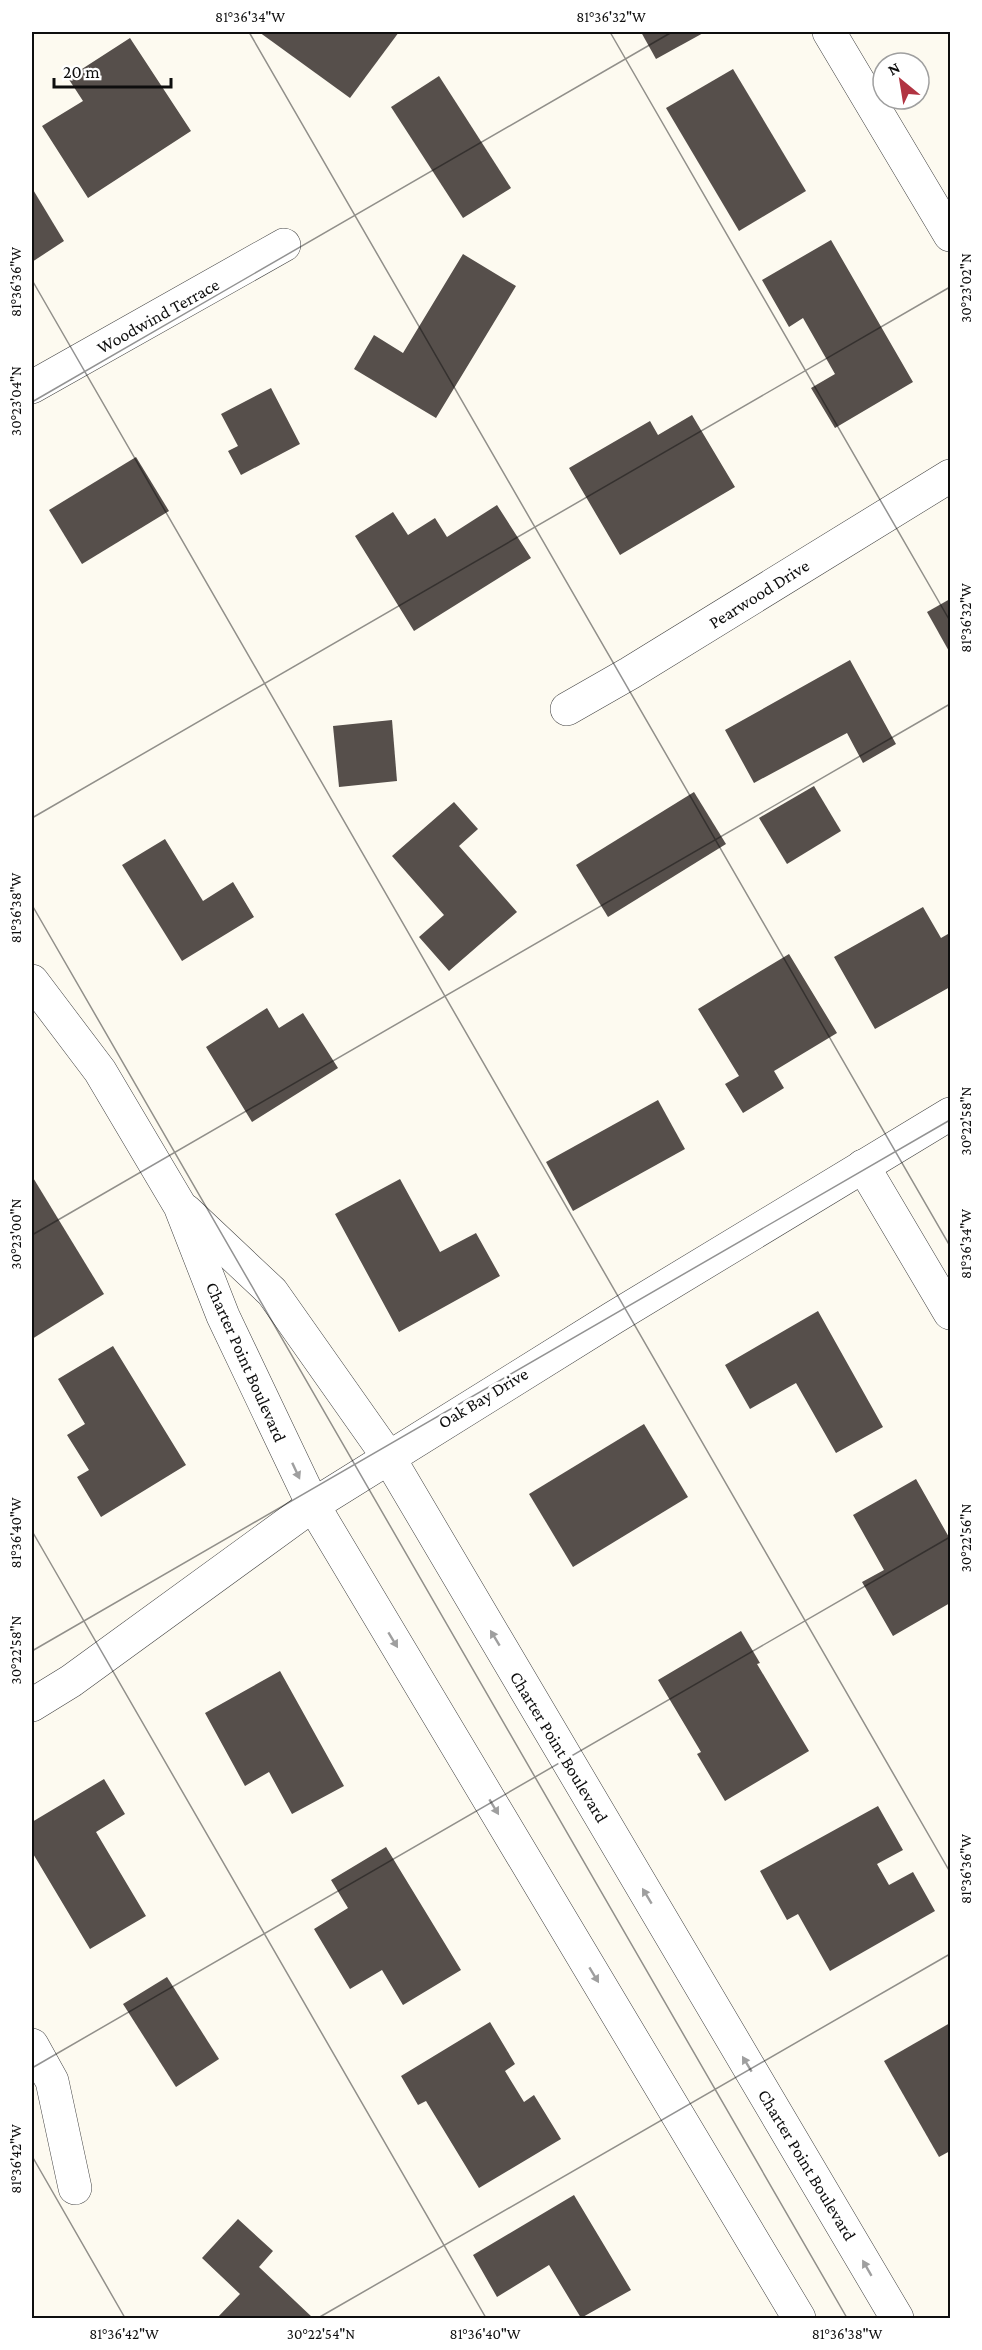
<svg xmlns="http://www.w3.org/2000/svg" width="982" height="2350" font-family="'Crimson Pro',serif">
	<rect width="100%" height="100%" fill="#fdfaf0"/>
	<g fill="#564f4b">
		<path d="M259 32H399L350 98Z"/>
		<path d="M641 32H705L656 59Z"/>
		<path d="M130 38 191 131 88 198 42 126 83 101 68 78Z"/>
		<path d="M733 69 806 191 739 231 666 108Z"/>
		<path d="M439 76 511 188 463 218 391 107Z"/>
		<path d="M32 188 64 241 32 262Z"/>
		<path d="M831 240 913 382 835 428 811 388 835 374 803 318 789 327 762 280Z"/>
		<path d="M463 254 516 286 436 418 354 369 374 335 403 353Z"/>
		<path d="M271 388 300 444 241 475 228 451 238 446 221 414Z"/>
		<path d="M692 415 735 487 620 555 569 468 650 421 658 435Z"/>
		<path d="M136 457 169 511 82 564 49 510Z"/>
		<path d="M497 505 531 558 414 631 355 536 393 512 408 535 435 518 447 537Z"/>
		<path d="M950 599V653L927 612Z"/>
		<path d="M850 660 896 744 863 763 847 733 754 783 725 730Z"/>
		<path d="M392 720 397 781 339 787 333 726Z"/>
		<path d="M814 786 841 831 787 864 759 818Z"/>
		<path d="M694 792 726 844 608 917 576 865Z"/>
		<path d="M454 802 478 829 459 846 517 912 449 971 419 937 444 915 392 856Z"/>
		<path d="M165 839 203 901 233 882 254 917 182 961 122 865Z"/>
		<path d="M923 907 941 938 948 934 950 939V987L875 1029 834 957Z"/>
		<path d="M789 954 837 1033 774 1071 784 1088 743 1113 725 1084 739 1076 698 1009Z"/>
		<path d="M267 1008 279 1028 303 1013 338 1068 252 1122 206 1047Z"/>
		<path d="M658 1100 685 1149 573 1211 546 1162Z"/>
		<path d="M32 1176 104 1294 32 1339Z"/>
		<path d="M400 1179 440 1252 476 1233 500 1276 399 1332 335 1214Z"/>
		<path d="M818 1311 883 1427 836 1453 796 1383 750 1409 725 1365Z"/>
		<path d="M113 1346 186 1465 101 1517 77 1477 89 1470 67 1435 85 1424 58 1379Z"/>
		<path d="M644 1424 688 1497 573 1567 529 1494Z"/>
		<path d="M916 1479 950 1539V1603L893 1636 862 1582 884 1570 853 1515Z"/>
		<path d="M741 1631 760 1663 757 1664 809 1751 725 1801 697 1754 701 1752 658 1680Z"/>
		<path d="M280 1671 344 1786 292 1814 269 1772 245 1786 205 1713Z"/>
		<path d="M104 1779 125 1814 96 1832 146 1916 90 1949 32 1852V1822Z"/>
		<path d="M878 1806 903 1850 877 1864 889 1885 913 1872 935 1911 830 1971 798 1914 787 1920 760 1871Z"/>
		<path d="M386 1847 461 1970 403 2005 382 1970 350 1989 314 1929 348 1908 331 1880Z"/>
		<path d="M167 1977 219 2059 176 2087 123 2004Z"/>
		<path d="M490 2022 515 2064 505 2071 524 2102 534 2095 561 2139 479 2188 426 2101 418 2105 401 2076Z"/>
		<path d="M950 2023V2151L939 2157 884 2061Z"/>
		<path d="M574 2195 631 2290 581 2318 549 2265 497 2297 473 2255Z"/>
		<path d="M238 2219 273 2251 259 2267 313 2318H217L240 2294 202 2258Z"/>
	</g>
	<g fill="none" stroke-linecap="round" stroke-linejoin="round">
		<defs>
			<g id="street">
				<path d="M829 32 950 235"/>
				<path d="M32 387 284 245"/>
				<path d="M567 709 630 673 950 476"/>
				<path d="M32 981 100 1071 180 1206 223 1316 313 1505 799 2318"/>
				<path d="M863 1166 950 1313"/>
				<path d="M186 1211 272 1292 389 1458 897 2318"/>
				<path d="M32 1705 71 1681 313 1505 613 1318 950 1114"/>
				<path d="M32 2045 52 2081 75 2188"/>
			</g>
		</defs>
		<use href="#street" stroke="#414141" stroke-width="34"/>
		<use href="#street" stroke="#fff" stroke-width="33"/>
	</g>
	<defs><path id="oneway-solid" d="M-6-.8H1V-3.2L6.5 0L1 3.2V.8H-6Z" transform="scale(1.5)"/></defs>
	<g fill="#9f9f9f">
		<use href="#oneway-solid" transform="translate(296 1471) rotate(65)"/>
		<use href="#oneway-solid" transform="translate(495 1638) rotate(-121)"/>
		<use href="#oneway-solid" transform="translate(393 1640) rotate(59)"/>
		<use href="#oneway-solid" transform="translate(494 1807) rotate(59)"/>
		<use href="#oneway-solid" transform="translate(647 1896) rotate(-121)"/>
		<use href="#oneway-solid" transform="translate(594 1975) rotate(59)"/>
		<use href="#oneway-solid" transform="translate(747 2064) rotate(-121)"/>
		<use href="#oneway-solid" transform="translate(867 2268) rotate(-120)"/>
	</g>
	<path fill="none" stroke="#0e0e0e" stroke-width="1.5" stroke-opacity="0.45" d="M249 32 950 1246M610 32 950 621M32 280 950 1872M32 402 672 32M32 818 950 287M32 905 847 2318M32 1235 950 704M32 1531 486 2318M32 1651 950 1120M32 2068 950 1537M32 2156 125 2318M318 2318 950 1954"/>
	<g text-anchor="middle" stroke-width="6" stroke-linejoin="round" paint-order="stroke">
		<g font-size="18" fill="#0e0e0e" stroke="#fff">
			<text transform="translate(158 316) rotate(-29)" y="6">Woodwind Terrace</text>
			<text transform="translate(759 594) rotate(-32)" y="6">Pearwood Drive</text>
			<text transform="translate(246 1362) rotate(66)" y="6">Charter Point Boulevard</text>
			<text transform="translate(483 1398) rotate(-31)" y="6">Oak Bay Drive</text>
			<text transform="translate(559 1747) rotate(59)" y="6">Charter Point Boulevard</text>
			<text transform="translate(807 2165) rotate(59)" y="6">Charter Point Boulevard</text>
		</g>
	</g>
	<rect width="982" height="2350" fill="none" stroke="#ffffff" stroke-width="66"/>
	<g transform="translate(901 81) rotate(330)"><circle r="28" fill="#ffffff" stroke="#9f9f9f" stroke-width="1.5"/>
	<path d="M0-4.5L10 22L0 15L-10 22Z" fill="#b13341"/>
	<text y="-9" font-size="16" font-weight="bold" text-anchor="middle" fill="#0e0e0e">N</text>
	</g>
	<path d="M54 78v9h117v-9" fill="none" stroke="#0e0e0e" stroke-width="3"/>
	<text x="63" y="78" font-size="18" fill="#0e0e0e" stroke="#ffffff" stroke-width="4.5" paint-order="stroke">20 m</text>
	<rect x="33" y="33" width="916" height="2284" fill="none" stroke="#0e0e0e" stroke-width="2"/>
	<g font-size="15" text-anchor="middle" fill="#0e0e0e">
		<text x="250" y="22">81°36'34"W</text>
		<text x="611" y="22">81°36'32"W</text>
		<text transform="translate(16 282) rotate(-90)" y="5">81°36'36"W</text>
		<text transform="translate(966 288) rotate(-90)" y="5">30°23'02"N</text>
		<text transform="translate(16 401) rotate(-90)" y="5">30°23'04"N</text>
		<text transform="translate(966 618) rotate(-90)" y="5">81°36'32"W</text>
		<text transform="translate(16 908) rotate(-90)" y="5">81°36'38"W</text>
		<text transform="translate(966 1121) rotate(-90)" y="5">30°22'58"N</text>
		<text transform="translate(16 1234) rotate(-90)" y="5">30°23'00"N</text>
		<text transform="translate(966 1244) rotate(-90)" y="5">81°36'34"W</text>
		<text transform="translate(16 1533) rotate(-90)" y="5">81°36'40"W</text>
		<text transform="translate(966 1538) rotate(-90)" y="5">30°22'56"N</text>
		<text transform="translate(16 1650) rotate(-90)" y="5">30°22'58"N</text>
		<text transform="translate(966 1869) rotate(-90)" y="5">81°36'36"W</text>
		<text transform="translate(16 2159) rotate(-90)" y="5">81°36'42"W</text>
		<text x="124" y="2339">81°36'42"W</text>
		<text x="321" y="2339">30°22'54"N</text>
		<text x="485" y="2339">81°36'40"W</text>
		<text x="847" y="2339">81°36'38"W</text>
	</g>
</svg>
